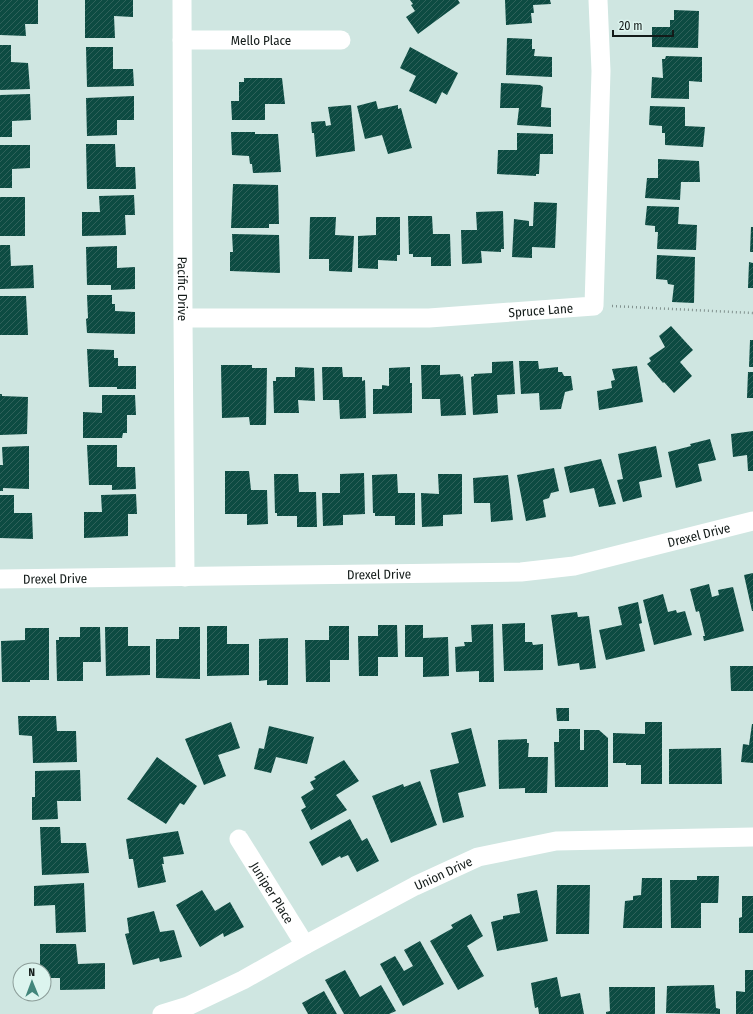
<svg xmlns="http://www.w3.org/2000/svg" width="753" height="1014" font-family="'Fira Sans Condensed',sans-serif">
	<defs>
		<pattern id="building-hatch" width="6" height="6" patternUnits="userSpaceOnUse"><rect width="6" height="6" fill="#0d4b42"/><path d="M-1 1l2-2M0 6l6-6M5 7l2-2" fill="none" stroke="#2f615a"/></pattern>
	</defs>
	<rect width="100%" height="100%" fill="#cfe6e1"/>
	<g fill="url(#building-hatch)">
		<path d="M0 0H38V24H25L26 36 0 35Z"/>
		<path d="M85 0H133V17L114 16 115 38H85Z"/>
		<path d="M410 0H458L460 3 418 34 406 17 415 11 411 5 413 4Z"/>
		<path d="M505 0H550L551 4 533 5 534 13H531L532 23 506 25Z"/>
		<path d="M674 10 699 11 698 48 652 47V27H670V20H674Z"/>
		<path d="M507 38 532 39V49H535L534 56 552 57V77L506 75Z"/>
		<path d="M0 45H11V62L28 63 30 89 0 90Z"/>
		<path d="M86 47H113V69H133L134 86 87 87Z"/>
		<path d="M410 47 458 73 447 95 442 92 436 104 409 91 416 76 400 68Z"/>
		<path d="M666 56 702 57V82L689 81V99L651 98 652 77 663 78 662 59H665Z"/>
		<path d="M244 78H282L285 104H265V120H232L231 101H239V82H244Z"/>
		<path d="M501 83 540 85 543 87 541 107 551 108V127L517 125 519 108H500Z"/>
		<path d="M30 94 31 120 12 121V137H0V95Z"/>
		<path d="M134 96V120H117V135L87 136 86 98Z"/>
		<path d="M376 101 378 109 398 105V109L401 108 412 148 388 154 382 135 365 139 357 106Z"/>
		<path d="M351 105 355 151 316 157 314 133H312L311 122 325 121 326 126 331 125 328 107Z"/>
		<path d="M650 106 685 107V126L705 127 703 147 665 145V133H662V126L649 125Z"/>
		<path d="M231 132H255V134H278L281 172 253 173 252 164H250L249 156 232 155Z"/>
		<path d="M517 133 553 134V154H540L539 174H536V176L497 174 498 150H517Z"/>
		<path d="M86 144H115L116 167H135L136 189H87Z"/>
		<path d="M0 145H30V168L12 169V188H0Z"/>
		<path d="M658 159 699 161 700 182H681L680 200 645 198 647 178H658Z"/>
		<path d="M233 184 278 185 279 224H269V228H231Z"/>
		<path d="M134 195 135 215H125L126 235 82 236V212H100L99 196Z"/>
		<rect x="0" y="197" width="25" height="39"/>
		<path d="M534 202 557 203 555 248 532 247V258L512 257 514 219 529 221V226H533Z"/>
		<path d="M647 206 679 207 678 224 697 225 696 250 657 249 658 232H655V226L645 225Z"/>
		<path d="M503 211 504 249H501V252L481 251 482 263 462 264 461 230H477L476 212Z"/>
		<path d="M408 216H432L433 234H450L451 266H431V257H413V254H409Z"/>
		<path d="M310 217H336L335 235 354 236 352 272 329 271V259H309Z"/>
		<path d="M376 217H400V255H397V261L378 260V269L358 268V236L376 235Z"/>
		<path d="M751 227H753V252H750Z"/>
		<path d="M232 234 279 235 280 273 230 271V252H233Z"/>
		<path d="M0 245H10L11 266 33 265 34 288 0 289Z"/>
		<path d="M117 246V268L135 267V289L111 290V285H87L86 247Z"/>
		<path d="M657 255 695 257 694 303 672 302 674 285 668 284 667 280 656 279Z"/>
		<path d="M749 262 753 263V288H748Z"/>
		<path d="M87 295H112V304H115V311L135 312V334L87 333 86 319 88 318Z"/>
		<path d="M0 296H26L28 335H0Z"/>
		<path d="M671 326 693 350 680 362 692 376 674 393 664 382 663 383 647 364 651 361 649 358 665 347 659 336Z"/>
		<path d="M750 340H753V367H749Z"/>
		<path d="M87 349 114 350V358H118V366H136V389H117V387H89Z"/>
		<path d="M513 361 515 394 497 395 498 413 473 415 471 377 474 376V374L492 373V362Z"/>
		<path d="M519 361H538L539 369 558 367V372H562L564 376H571L573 390 565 392 561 409 540 410 539 393 521 394Z"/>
		<path d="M221 365H252V368H267L266 425H250L249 417 222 418Z"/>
		<path d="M421 365H440V375L460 374 461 377 463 376 466 415 441 416 440 399H422Z"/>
		<path d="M637 366 643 402 599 410 597 391 612 388 611 381 615 380 612 369Z"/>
		<path d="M295 367 314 368 315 401 298 400 299 413H274L273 381H276V377H295Z"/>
		<path d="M322 367H342L343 377H362V381L365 380 366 418 340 419 339 400H323Z"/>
		<path d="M410 367V383H412V413L373 414V389H382V385L389 386V368Z"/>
		<path d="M748 372H753V398H747Z"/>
		<path d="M0 394H2V396L28 397 27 434 0 435Z"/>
		<path d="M102 395H135L136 415H127V433H123L122 438H83V412L102 413Z"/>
		<path d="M753 431V471H748L747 455 733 457 731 434Z"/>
		<path d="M710 439 716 460 698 464 702 481 676 488 668 452 691 446 690 444Z"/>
		<path d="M87 445H117V467H135L136 489 112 490V485H89Z"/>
		<path d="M29 446V489L3 488V491H0V465H3L2 447Z"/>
		<path d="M656 446 662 477 639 482 642 497 623 502 617 480 623 479 618 454Z"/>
		<path d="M601 459 616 504 599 507 594 488 570 493 564 467Z"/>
		<path d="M554 468 559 491 551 493 549 498 543 500 546 517 526 521 517 475Z"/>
		<path d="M225 471H249L251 490H267L268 524 247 525V514H225Z"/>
		<path d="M364 473 365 514 343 515V525L323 526 322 493H340V474Z"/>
		<path d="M274 474H298L299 492H316L317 527H297V516H277V513H275Z"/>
		<path d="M397 474 398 493H415V525H395V516H375V513H373L372 475Z"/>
		<path d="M438 474H462V514L443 515V526L422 527 421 493 439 494Z"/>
		<path d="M508 475 513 520 491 522 490 503H474L473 478Z"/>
		<path d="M136 494 137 514H128V536L84 538V512H102L101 495Z"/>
		<path d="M0 495H14V513H32L33 539 0 538Z"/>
		<path d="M753 573V611H752L744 575Z"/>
		<path d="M709 584 712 597 719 595 718 590 733 587 744 631 704 641 703 636H705L699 611 696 612 690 589Z"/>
		<path d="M663 594 668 612 676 610 677 613 685 611 692 635 654 645 643 600Z"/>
		<path d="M638 602 642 623 639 624 645 651 606 660 599 630 622 625 618 607Z"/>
		<path d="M577 612 578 617 589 616 596 668 580 670 579 663 558 666 551 615Z"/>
		<path d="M525 623V642H532L533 645 543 644V670L504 671 502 624Z"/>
		<path d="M493 624 494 682H479V671L456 672 455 647 465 646 464 642H472L471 625Z"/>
		<path d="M378 625H397L398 657H378V676H359L358 636H378Z"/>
		<path d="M405 625H423V638L448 637 449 676 423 677V657H405Z"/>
		<path d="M207 626H227V644H249V675L207 676Z"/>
		<path d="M329 626H349V660H330V682H306L305 640H329Z"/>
		<path d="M80 627H100L101 662H83V681H57L56 640H59V637H80Z"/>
		<path d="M105 627H128V646H150V675L106 676Z"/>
		<path d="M179 627H200V679L156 678V639H179Z"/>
		<path d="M25 628H49V680H30V682H2L1 641 25 640Z"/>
		<path d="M288 638V685H267V680L259 681V639Z"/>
		<path d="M730 666H753V691H731Z"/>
		<path d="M556 708H569V721H557Z"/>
		<path d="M18 716H56L57 731H76L77 762 33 763 32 736 19 735Z"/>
		<path d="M231 722 240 748 218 755 226 776 204 785 185 739Z"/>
		<path d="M645 722H662V784H641V765H626V763H613V733L645 734Z"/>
		<path d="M752 724H753V763L741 762 743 744 749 745Z"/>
		<path d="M269 726 314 737 307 764 276 757 271 773 254 769 259 748 264 749Z"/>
		<path d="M471 728 486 786 458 793 464 817 443 823 430 770 459 763 451 733Z"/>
		<path d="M559 729H580V750H584V730H599L608 738V787H555L554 742H559Z"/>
		<path d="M527 739V743H529L528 757H548L547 793H525V788L499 789 498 740Z"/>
		<path d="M721 748 722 784H669V749Z"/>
		<path d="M157 757 197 786 184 805 180 803 166 824 127 799Z"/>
		<path d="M344 760 359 781 336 795 347 810 311 830 301 810 306 807 301 797 314 789 310 782 316 779 314 777Z"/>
		<path d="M80 770 81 801H57L58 819 32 820V797H35V771Z"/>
		<path d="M420 781 437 825 391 843 372 796 403 784 404 787Z"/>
		<path d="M350 819 362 841 367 838 379 861 357 872 348 855 341 858 340 856 322 866 309 842Z"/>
		<path d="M40 827H60L61 843H86L89 873 42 875Z"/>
		<path d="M178 831 184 854 163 857 164 864H162L166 882 138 888 133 859H129L126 839Z"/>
		<path d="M697 876H719L718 903H701V928H671L670 880H697Z"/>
		<path d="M642 878H662V928H623L625 901 633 900V896L641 895Z"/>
		<path d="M84 883 86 932 56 933 55 905 34 906V886Z"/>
		<path d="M557 885H590L589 934H556Z"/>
		<path d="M202 890 215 911 230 902 244 927 224 937 223 933 200 947 176 905Z"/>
		<path d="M537 890 548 941 497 951 491 922 503 919V916L520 913 517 894Z"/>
		<path d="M742 896H753V933H739V918L742 917Z"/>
		<path d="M154 911 160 932 174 930 182 957 160 962 159 958 133 965 125 934 129 933 127 918Z"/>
		<path d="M471 914 483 936 467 946 484 976 458 990 430 941 453 928 451 925Z"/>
		<path d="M420 941 444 984 403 1006 380 964 395 956 404 971 413 966 404 950Z"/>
		<path d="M40 944H76L78 964 105 963V989L60 990V978H44V970H40Z"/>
		<path d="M345 970 360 997 381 985 396 1011 389 1014H344L325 980Z"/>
		<path d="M745 970H753V1014H736V991L745 992Z"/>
		<path d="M557 977 561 997 580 993 584 1014H539L538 1007 535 1008 531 983Z"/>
		<path d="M714 985 716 1008 720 1009V1014L666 1013 667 986Z"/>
		<path d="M609 987H655V1014H606V1012L610 1011Z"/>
		<path d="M324 991 337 1014H308L302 1003Z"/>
	</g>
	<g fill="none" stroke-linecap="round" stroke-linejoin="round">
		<path stroke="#81918e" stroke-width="2.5" stroke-dasharray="1 3" stroke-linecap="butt" d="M612 306 753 313"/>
		<g stroke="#fff" stroke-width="19">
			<path id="s1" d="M182 0 183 318 185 577"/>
			<path id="s2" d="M182 40H341"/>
			<path id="s3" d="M183 318H429L594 306 601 71 598 0"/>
			<path id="s4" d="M0 579 521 572 574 566 753 521"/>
			<path id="s5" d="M239 839 305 945"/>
			<path id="s6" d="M162 1014 188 1006 243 980 305 945 415 886 478 857 556 841 753 837"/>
		</g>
	</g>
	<g text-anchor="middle" stroke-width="4" stroke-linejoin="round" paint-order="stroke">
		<g font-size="13" fill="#131b19" stroke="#dcf4ee">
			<text dy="5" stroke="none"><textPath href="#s2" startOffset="79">Mello Place</textPath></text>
			<text dy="5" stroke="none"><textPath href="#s1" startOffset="289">Pacific Drive</textPath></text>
			<text dy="5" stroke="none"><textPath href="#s3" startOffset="358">Spruce Lane</textPath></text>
			<text dy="5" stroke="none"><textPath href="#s4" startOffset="703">Drexel Drive</textPath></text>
			<text dy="5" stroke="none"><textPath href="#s4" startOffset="379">Drexel Drive</textPath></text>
			<text dy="5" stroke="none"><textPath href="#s4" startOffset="55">Drexel Drive</textPath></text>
			<text dy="5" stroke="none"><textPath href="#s6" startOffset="315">Union Drive</textPath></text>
			<text dy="5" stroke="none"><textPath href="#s5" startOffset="63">Juniper Place</textPath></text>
		</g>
	</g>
	<g transform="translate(32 982) rotate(359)"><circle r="19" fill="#dcf4ee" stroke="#8c9d99"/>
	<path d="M0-3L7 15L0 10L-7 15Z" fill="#42867b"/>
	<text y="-6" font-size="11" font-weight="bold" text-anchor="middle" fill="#131b19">N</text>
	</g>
	<path d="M613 30v6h60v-6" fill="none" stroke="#131b19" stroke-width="2"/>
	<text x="619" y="30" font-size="12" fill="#131b19" stroke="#dcf4ee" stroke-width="3" paint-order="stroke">20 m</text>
</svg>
